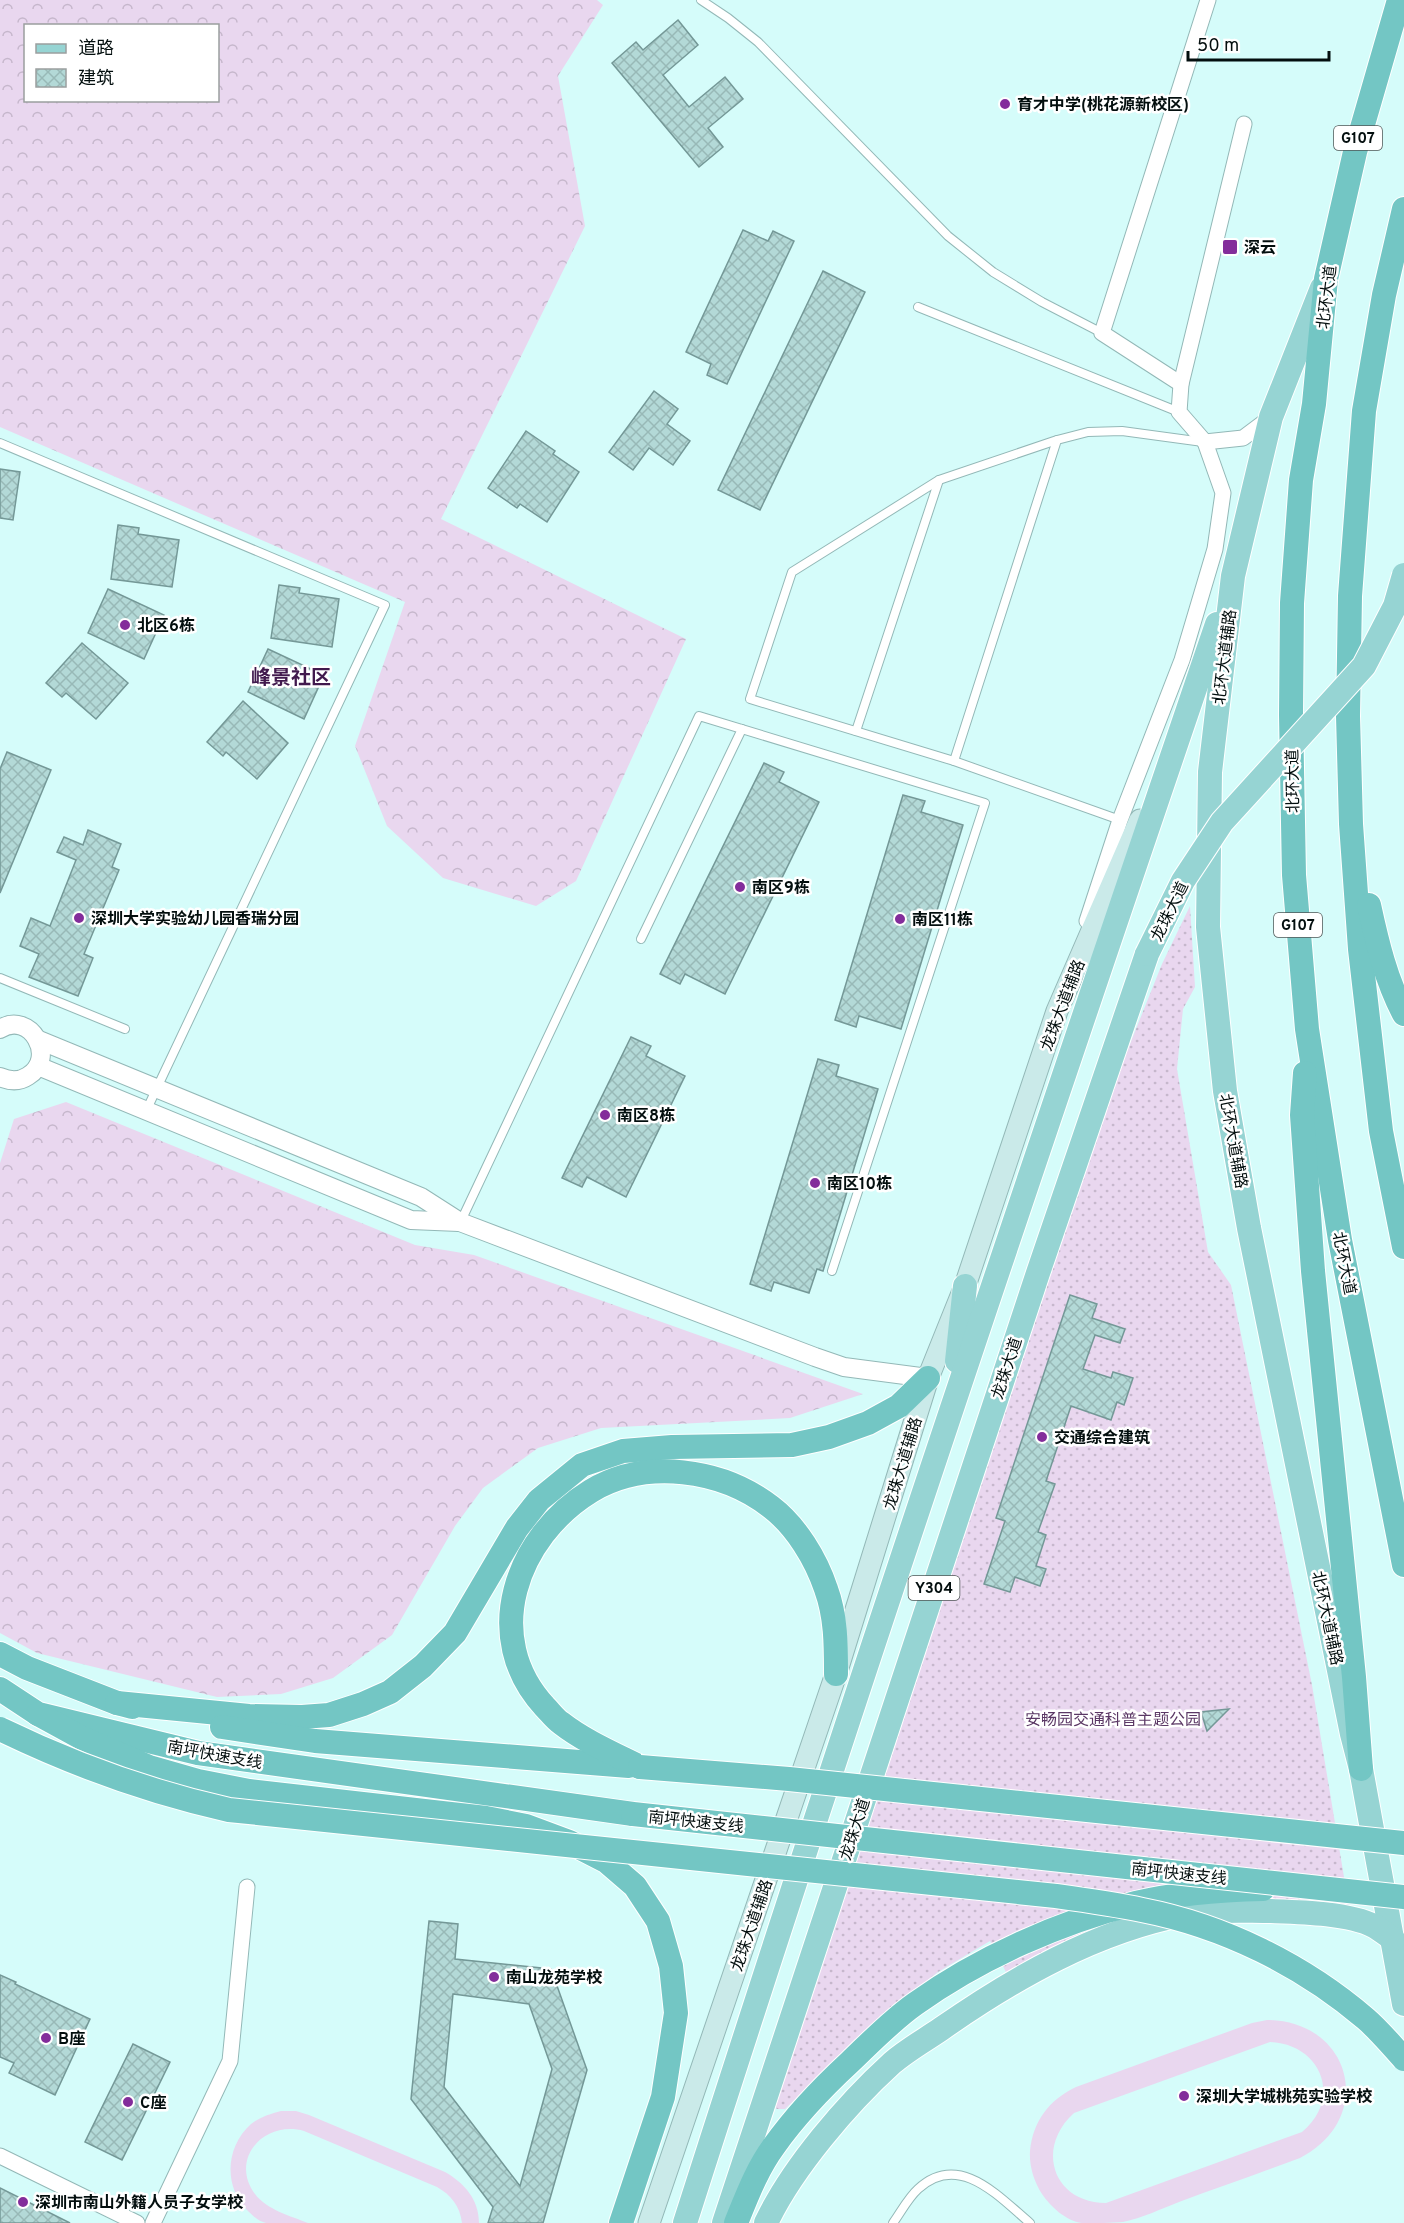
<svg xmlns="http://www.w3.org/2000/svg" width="1404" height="2223" font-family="Overpass,'Noto Sans SC',sans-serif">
	<defs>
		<pattern id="grass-dots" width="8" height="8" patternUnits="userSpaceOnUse" patternTransform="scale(1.5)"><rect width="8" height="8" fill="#e9d7ef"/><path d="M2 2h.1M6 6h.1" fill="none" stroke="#c6b7cc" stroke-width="1.8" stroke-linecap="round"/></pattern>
		<pattern id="forest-crowns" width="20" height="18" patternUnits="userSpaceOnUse" patternTransform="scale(1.5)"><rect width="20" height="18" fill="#e9d7ef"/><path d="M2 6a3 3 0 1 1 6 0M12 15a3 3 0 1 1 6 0" fill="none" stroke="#c6b7cc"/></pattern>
		<pattern id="building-cross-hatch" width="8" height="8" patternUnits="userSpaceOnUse" patternTransform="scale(1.5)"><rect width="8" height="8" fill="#b3d9d7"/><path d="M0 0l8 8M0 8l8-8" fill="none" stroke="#98b9b7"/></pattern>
	</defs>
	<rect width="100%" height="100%" fill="#d5fcfa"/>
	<path fill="url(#grass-dots)" d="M1190 906 1195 987 1183 1009 1177 1069 1208 1252 1231 1285 1312 1685 1349 1907 1070 1941 1006 1972 990 1941 938 1972 872 2025 785 2109H777L771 2103 1116 1079 1162 964Z"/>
	<g fill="url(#forest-crowns)" fill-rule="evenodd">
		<path d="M0 0H597L603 5 558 76 585 226 441 519 686 639 576 881 536 906 443 878 387 826 355 746 405 602 0 427ZM26 26H218V100H26Z"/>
		<path d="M66 1102 415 1245 474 1255 863 1394 790 1418 601 1428 538 1448 483 1488 455 1526 392 1635 333 1678 281 1694 217 1697 37 1653 0 1633V1163L14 1119Z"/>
	</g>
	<g fill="#e9d7ef" fill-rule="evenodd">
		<path d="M1267 2020C1353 2021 1376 2119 1300 2158 1260 2173 1220 2187 1179 2202 1161 2209 1142 2218 1123 2222 1112 2223 1094 2223 1082 2223 1066 2221 1051 2207 1042 2194 1034 2182 1029 2166 1030 2151 1033 2121 1049 2100 1076 2087L1252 2023ZM1270 2042C1321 2044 1343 2098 1302 2132L1106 2203C1053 2203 1035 2148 1074 2113Z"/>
		<path d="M281 2111H296L309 2115 445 2172C464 2183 479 2199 479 2223H462C460 2206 451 2195 437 2187L304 2131C264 2120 229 2159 255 2194 267 2210 291 2216 308 2223 295 2223 279 2223 266 2223 259 2222 252 2215 247 2210 223 2186 226 2146 251 2124 260 2117 270 2114 281 2111Z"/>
	</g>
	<g fill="url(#building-cross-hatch)" stroke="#749897" stroke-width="1.5" fill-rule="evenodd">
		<path d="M678 20 698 45 663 75 689 107 725 77 743 99 708 128 723 147 699 167 612 63 636 42 643 50Z"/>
		<path d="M743 230 768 241 773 231 794 241 727 384 707 375 711 364 686 352Z"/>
		<path d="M823 271 865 292 760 510 718 490Z"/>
		<path d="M654 391 678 409 667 424 690 441 673 465 649 448 633 470 609 452Z"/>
		<path d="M526 431 555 451 553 454 579 472 547 522 520 504 517 508 488 488Z"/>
		<path d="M0 469 20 472 13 520 0 518Z"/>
		<path d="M118 525 139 528 138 534 179 540 172 587 111 579Z"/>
		<path d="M279 585 300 588 299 593 339 599 332 647 271 638Z"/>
		<path d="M108 589 164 615 144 659 88 633Z"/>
		<path d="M82 643 128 683 96 719 66 693 62 697 46 683Z"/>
		<path d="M268 649 324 675 304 719 248 692Z"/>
		<path d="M243 701 288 743 257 779 226 752 223 756 207 742Z"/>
		<path d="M7 752 51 770 0 893V769Z"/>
		<path d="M764 763 784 772 779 782 819 802 725 994 685 974 680 984 660 974Z"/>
		<path d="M903 795 925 801 921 812 963 825 901 1029 859 1016 856 1027 835 1020Z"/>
		<path d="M88 830 121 844 112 867 119 870 84 954 93 958 78 996 29 977 39 954 20 946 31 918 50 926 76 860 57 852 64 837 83 845Z"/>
		<path d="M631 1037 651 1046 646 1056 685 1076 626 1197 587 1177 582 1187 562 1178Z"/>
		<path d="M818 1059 839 1065 836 1076 878 1089 823 1271 817 1269 809 1293 774 1282 771 1291 750 1284Z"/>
		<path d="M1070 1295 1097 1304 1092 1318 1125 1329 1120 1343 1095 1335 1083 1369 1111 1378 1113 1372 1133 1378 1124 1405 1117 1402 1111 1420 1071 1406 1046 1481 1055 1484 1038 1532 1046 1535 1036 1566 1046 1569 1040 1586 1015 1577 1010 1592 984 1584 1005 1521 996 1518Z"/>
		<path d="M1229 1709 1207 1731 1201 1712Z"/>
		<path d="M429 1921 458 1924 455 1959 551 1969 587 2070 543 2223H488L493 2207 411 2099ZM453 1994 529 2004 552 2069 520 2186 444 2087Z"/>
		<path d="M0 1975 16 1982 15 1984 90 2019 55 2095 9 2073 14 2063 0 2057Z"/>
		<path d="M133 2044 170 2062 122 2160 85 2142Z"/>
		<path d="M0 2188 70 2223H0Z"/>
	</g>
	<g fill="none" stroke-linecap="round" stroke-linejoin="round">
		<defs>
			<g id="service">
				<path d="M701 0 728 18 758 42 948 236 993 272 1042 302 1102 333"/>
				<path d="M918 307 1179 412"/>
				<path d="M0 443 385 605 147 1109"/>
				<path d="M856 731 939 480"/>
				<path d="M954 761 750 699 792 572 939 480 1057 440"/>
				<path d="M1120 820 954 761 1057 440 1088 432 1122 431 1203 442"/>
				<path d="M641 939 742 729"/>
				<path d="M0 978 125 1029"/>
				<path d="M461 1221 699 716 985 803 832 1271"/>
				<path d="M893 2223C901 2212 908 2198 918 2189 959 2151 999 2197 1030 2223"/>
			</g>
			<g id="minor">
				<path d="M1181 384 1102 333 1208 0"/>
				<path d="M1205 442 1243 438 1271 417"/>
				<path d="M1087 921 1120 820 1182 660 1215 549 1223 493 1205 442 1179 412 1181 384 1244 124"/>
				<path d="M0 2156 137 2223"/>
				<path d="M153 2223 230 2061 247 1887"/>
			</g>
			<g id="tertiary">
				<path d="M0 1029C30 1010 58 1058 28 1076 19 1082 9 1081 0 1077"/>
				<path d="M39 1040 421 1197 460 1222 815 1357 844 1367 928 1378"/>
				<path d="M38 1066 411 1220 459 1222"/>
			</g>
			<path id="secondary" d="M649 2223 836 1674 928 1378 965 1286 1057 1011 1140 820"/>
			<g id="primary">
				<path d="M1322 288 1271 417 1233 576 1210 772 1208 927 1225 1091 1249 1228 1352 1734 1361 1769 1404 2004"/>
				<path d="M957 1361 965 1286"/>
				<path d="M685 2223C856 1688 1036 1156 1217 624"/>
				<path d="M724 2223 1038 1273 1147 954"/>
				<path d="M766 2223C792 2168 847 2104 892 2063 907 2050 925 2040 941 2029 1014 1978 1096 1931 1185 1914 1213 1909 1243 1911 1271 1911 1300 1912 1349 1913 1374 1926 1381 1930 1387 1935 1393 1939"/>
			</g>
			<g id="trunk">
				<path d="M1399 0 1355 152 1326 279 1314 404 1301 480 1292 603 1291 715 1294 875 1307 1029 1340 1240 1404 1565"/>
				<path d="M1404 209 1384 295 1364 411 1350 596 1348 716 1351 824 1360 949 1381 1131 1404 1247"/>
				<path d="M1369 905C1377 942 1386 980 1404 1014"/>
				<path d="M1305 1073 1302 1115 1313 1271 1354 1677 1361 1769"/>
				<path d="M0 1654 27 1668 117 1703 132 1707"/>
				<path d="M0 1689 38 1714 198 1753 633 1814"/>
				<path d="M117 1703 249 1716 302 1717 329 1715 363 1704 390 1692 423 1666 455 1633 517 1528 539 1500 582 1465 623 1451 672 1447 792 1445 829 1437 868 1423 899 1406 928 1378"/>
				<path d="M38 1714 82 1738 149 1767 198 1781 249 1791 486 1818 526 1826 569 1842 606 1861 635 1886 658 1921 671 1966 676 2013 663 2097 621 2223"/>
				<path d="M222 1727 315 1741 629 1766"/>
				<path d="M640 1767C614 1754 584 1741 561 1723 555 1719 550 1712 545 1707 480 1637 516 1537 591 1491 646 1458 722 1469 771 1507 796 1526 816 1559 826 1589 836 1616 836 1645 836 1674"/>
				<path d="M736 2223C747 2196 757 2169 774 2146 796 2115 823 2087 850 2062 871 2042 891 2021 915 2004 979 1958 1060 1922 1136 1903 1178 1893 1220 1890 1263 1889"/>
			</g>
		</defs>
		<use href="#service" stroke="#93b8b7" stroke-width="10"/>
		<use href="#minor" stroke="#93b8b7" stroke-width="17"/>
		<use href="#tertiary" stroke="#93b8b7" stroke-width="20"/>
		<use href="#secondary" stroke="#93b8b7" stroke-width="23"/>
		<use href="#primary" stroke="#fff" stroke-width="26"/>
		<use href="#trunk" stroke="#fff" stroke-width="26"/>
		<use href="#service" stroke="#fff" stroke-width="8"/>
		<use href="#minor" stroke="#fff" stroke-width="15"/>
		<use href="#tertiary" stroke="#fff" stroke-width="18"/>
		<use href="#secondary" stroke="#caeae9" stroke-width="21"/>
		<use href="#primary" stroke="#96d4d3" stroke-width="24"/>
		<use href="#trunk" stroke="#73c6c4" stroke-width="24"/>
		<defs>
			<path id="primary-bridge" d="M1147 954 1183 881 1222 822 1364 666 1395 606 1404 575"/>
			<g id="trunk-bridge">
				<path d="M0 1729C74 1765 149 1792 229 1810L1056 1896C1085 1900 1114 1904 1142 1910 1224 1926 1303 1965 1366 2019 1380 2031 1392 2046 1404 2059"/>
				<path d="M640 1767 789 1779 1404 1843"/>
				<path d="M633 1814 1404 1897"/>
			</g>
		</defs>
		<use href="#primary-bridge" stroke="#fff" stroke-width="26" stroke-linecap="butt"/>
		<use href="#trunk-bridge" stroke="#fff" stroke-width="26" stroke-linecap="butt"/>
		<use href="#primary-bridge" stroke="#96d4d3" stroke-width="24"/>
		<use href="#trunk-bridge" stroke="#73c6c4" stroke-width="24"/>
	</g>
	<g fill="#832d9b" stroke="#fff" stroke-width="2">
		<circle cx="1005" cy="104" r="6"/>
		<rect x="1222" y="239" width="16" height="16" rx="3"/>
		<circle cx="125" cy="625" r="6"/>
		<circle cx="740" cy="887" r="6"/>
		<circle cx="79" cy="918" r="6"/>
		<circle cx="900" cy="919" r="6"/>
		<circle cx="605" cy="1115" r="6"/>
		<circle cx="815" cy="1183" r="6"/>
		<circle cx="1042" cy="1437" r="6"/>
		<circle cx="494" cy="1977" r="6"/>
		<circle cx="46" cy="2038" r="6"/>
		<circle cx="1184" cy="2096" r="6"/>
		<circle cx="128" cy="2102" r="6"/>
		<circle cx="23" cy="2202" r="6"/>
	</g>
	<g text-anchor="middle" stroke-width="5" stroke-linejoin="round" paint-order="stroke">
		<g fill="#fff" stroke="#4f5656" stroke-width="1.5">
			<rect x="1334" y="126" width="48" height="24" rx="4.5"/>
			<rect x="1274" y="913" width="48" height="24" rx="4.5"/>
			<rect x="908.5" y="1576" width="51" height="24" rx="4.5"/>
		</g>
		<g font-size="15" font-weight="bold" fill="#030e0e">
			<text x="1358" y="143">G107</text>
			<text x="1298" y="930">G107</text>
			<text x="934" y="1593">Y304</text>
		</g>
		<g font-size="16" font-weight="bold" fill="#030e0e" stroke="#fff" text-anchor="start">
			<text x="1017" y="110">育才中学(桃花源新校区)</text>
			<text x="1244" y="253">深云</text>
			<text x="137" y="631">北区6栋</text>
			<text x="752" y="893">南区9栋</text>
			<text x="91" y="924">深圳大学实验幼儿园香瑞分园</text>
			<text x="912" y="925">南区11栋</text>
			<text x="617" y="1121">南区8栋</text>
			<text x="827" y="1189">南区10栋</text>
			<text x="1054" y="1443">交通综合建筑</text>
			<text x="506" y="1983">南山龙苑学校</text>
			<text x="58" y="2044">B座</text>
			<text x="1196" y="2102">深圳大学城桃苑实验学校</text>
			<text x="140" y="2108">C座</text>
			<text x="35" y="2208">深圳市南山外籍人员子女学校</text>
		</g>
		<g font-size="16" fill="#030e0e" stroke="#fff">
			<text transform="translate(1326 297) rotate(-83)" y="6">北环大道</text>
			<text transform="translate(1224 657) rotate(-83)" y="6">北环大道辅路</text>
			<text transform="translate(1292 781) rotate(-91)" y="6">北环大道</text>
			<text transform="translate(1169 911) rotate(-64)" y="6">龙珠大道</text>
			<text transform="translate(1062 1005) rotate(-69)" y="6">龙珠大道辅路</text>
			<text transform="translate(1234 1141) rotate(80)" y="6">北环大道辅路</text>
			<text transform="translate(1345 1263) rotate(79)" y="6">北环大道</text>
			<text transform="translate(1006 1368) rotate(-72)" y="6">龙珠大道</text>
			<text transform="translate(902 1463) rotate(-73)" y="6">龙珠大道辅路</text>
			<text transform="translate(1328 1618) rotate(78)" y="6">北环大道辅路</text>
			<text transform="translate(215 1754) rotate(10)" y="6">南坪快速支线</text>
			<text transform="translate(696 1821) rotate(6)" y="6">南坪快速支线</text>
			<text transform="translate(854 1829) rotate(-72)" y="6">龙珠大道</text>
			<text transform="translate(1179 1873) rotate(6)" y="6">南坪快速支线</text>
			<text transform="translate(751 1925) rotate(-71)" y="6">龙珠大道辅路</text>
		</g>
		<g font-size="16" fill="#5b3865" stroke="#fff">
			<text x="1113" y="1725">安畅园交通科普主题公园</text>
		</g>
		<g font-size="20" font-weight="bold" fill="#41194d" stroke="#fff">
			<text x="291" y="684">峰景社区</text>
		</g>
	</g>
	<rect x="24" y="24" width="195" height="78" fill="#ffffff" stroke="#9a9f9f" stroke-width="1.5"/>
	<rect x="36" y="44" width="30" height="9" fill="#96d4d3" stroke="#9a9f9f" stroke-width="1.5"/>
	<text x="78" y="54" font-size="18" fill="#030e0e">道路</text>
	<rect x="36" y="69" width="30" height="18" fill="url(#building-cross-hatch)" stroke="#9a9f9f" stroke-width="1.5"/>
	<text x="78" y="84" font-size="18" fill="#030e0e">建筑</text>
	<path d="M1188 51v9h141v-9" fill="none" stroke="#030e0e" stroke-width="3"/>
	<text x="1197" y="51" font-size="18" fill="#030e0e" stroke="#ffffff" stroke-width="4.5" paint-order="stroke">50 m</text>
</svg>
